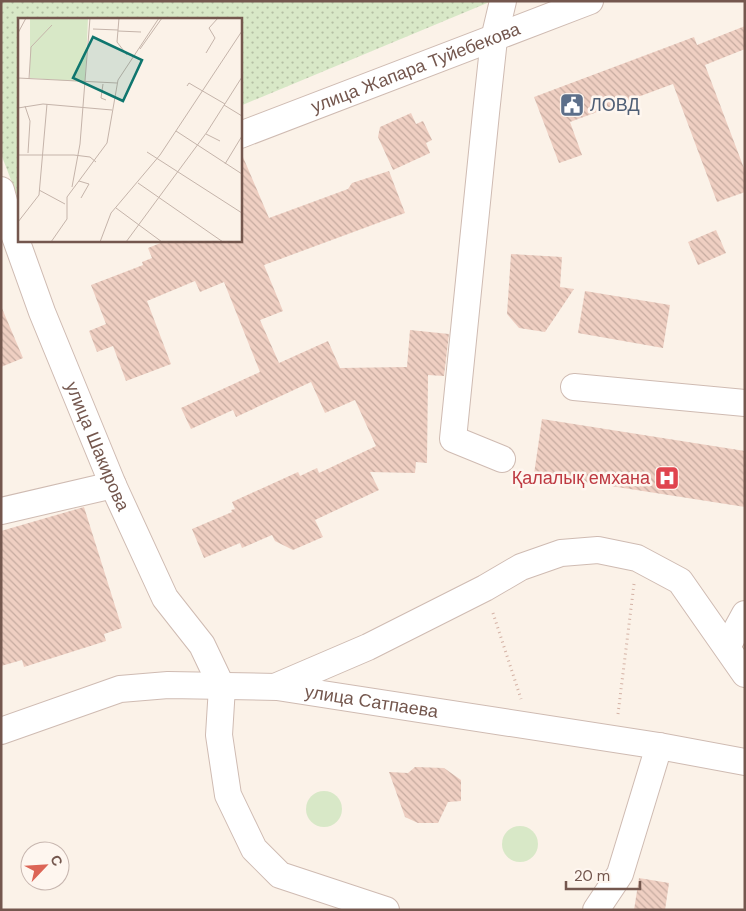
<svg xmlns="http://www.w3.org/2000/svg" width="746" height="911" font-family="'DM Sans',sans-serif">
	<defs>
		<pattern id="park-dots" width="8" height="8" patternUnits="userSpaceOnUse" patternTransform="scale(1.25)"><rect width="8" height="8" fill="#d8e8c7"/><path d="M2 2h.1M6 6h.1" fill="none" stroke="#b4bfa4" stroke-width="1.8" stroke-linecap="round"/></pattern>
		<pattern id="building-back-hatch" width="6" height="6" patternUnits="userSpaceOnUse" patternTransform="scale(1.25)"><rect width="6" height="6" fill="#efcfc2"/><path d="M-1 5l2 2M0 0l6 6M5-1l2 2" fill="none" stroke="#c6aba0"/></pattern>
	</defs>
	<rect width="100%" height="100%" fill="#fbf2e8"/>
	<g fill="#d8e8c7">
		<circle cx="324" cy="809" r="18"/>
		<circle cx="520" cy="844" r="18"/>
	</g>
	<path fill="url(#park-dots)" d="M1 1H492L240 106V19H19L18 198 1 154Z"/>
	<g fill="url(#building-back-hatch)">
		<path d="M745 26V49L705 65 745 171V192L717 202 673 84 570 122 582 155 559 163 534 97 694 37 697 45Z"/>
		<path d="M411 113 416 124 423 121 432 140 426 143 430 153 393 170 378 137 380 127Z"/>
		<path d="M240 150 269 218 348 189 352 183 389 171 405 213 264 265 283 311 260 320 279 363 328 341 340 368 407 367 410 330 449 334 444 376 428 375 427 463 416 462 415 473 370 472 379 490 315 520 323 537 293 550 275 541 272 535 242 548 240 543 204 558 192 529 232 512 231 510 235 509 232 502 298 472 300 476 317 468 319 473 376 446 355 400 325 413 311 382 236 417 233 410 191 429 181 408 260 372 224 282 200 292 195 281 147 301 171 364 126 381 113 346 97 352 89 331 106 324 91 285 143 265 142 262 152 258 148 248 168 240H240Z"/>
		<path d="M716 230 726 253 698 265 688 242Z"/>
		<path d="M511 254 562 257 560 287 574 289 545 332 519 328 507 314Z"/>
		<path d="M585 291 670 305 663 348 578 333Z"/>
		<path d="M1 306 23 358 1 367Z"/>
		<path d="M542 419 745 451V507L534 474Z"/>
		<path d="M84 507 122 628 104 634 106 641 24 667 22 660 1 666V531Z"/>
		<path d="M415 767 444 768 461 780V801L448 802 438 823H418L405 817 389 772 408 773Z"/>
		<path d="M639 878 669 883 665 910H634Z"/>
	</g>
	<g fill="none" stroke-linecap="round" stroke-linejoin="round">
		<defs>
			<g id="minor">
				<path id="s1" d="M240 135 590 1"/>
				<path id="s2" d="M1 190 9 220 42 312 113 485 165 598 202 645 222 687 219 735 228 795 254 849 280 875 386 910"/>
				<path d="M574 387 745 403"/>
				<path d="M502 459 453 439 486 113 494 39 503 1"/>
				<path d="M1 511 113 485"/>
				<path d="M727 647 745 614"/>
				<path d="M277 686 368 647 485 588 521 567 561 553 598 550 637 558 680 581 745 674"/>
				<path id="s3" d="M1 731 120 689 168 685 277 687 659 746 745 762"/>
				<path d="M596 910 620 874 659 746"/>
			</g>
		</defs>
		<use href="#minor" stroke="#cfbbb2" stroke-width="28"/>
		<g stroke="#d4b2a5" stroke-width="3" stroke-dasharray="1 4" stroke-linecap="butt">
			<path d="M493 613 521 699"/>
			<path d="M618 714 634 584"/>
		</g>
		<use href="#minor" stroke="#fff" stroke-width="26"/>
	</g>
	<defs>
		<symbol id="civic-square" viewBox="-11 -11 22 22"><rect x="-9" y="-9" width="18" height="18" rx="4" fill="#5c6f8a" stroke="#fef6ef"/><path d="M-.6-6.5H3V-4.5H.6V-3L4-1V1h2V6H-6V1h2V-1L-.6-3ZM-1.2 2.5V6h2.4V2.5Z" fill="#fff"/></symbol>
		<symbol id="hospital-square" viewBox="-11 -11 22 22"><rect x="-9" y="-9" width="18" height="18" rx="4" fill="#e0444e" stroke="#fef6ef"/><path d="M-5-5h3v3.5h4V-5h3V5h-3V1.5h-4V5h-3Z" fill="#fff"/></symbol>
	</defs>
	<g fill-rule="evenodd">
		<use href="#civic-square" x="558" y="91" width="28" height="28"/>
		<use href="#hospital-square" x="653" y="464" width="28" height="28"/>
	</g>
	<g text-anchor="middle" stroke-width="5" stroke-linejoin="round" paint-order="stroke">
		<g font-size="18" fill="#74574e" stroke="#fef6ef">
			<text dy="6" stroke="none"><textPath href="#s1" startOffset="188">улица Жапара Туйебекова</textPath></text>
			<text dy="6" stroke="none"><textPath href="#s2" startOffset="274">улица Шакирова</textPath></text>
			<text dy="6" stroke="none"><textPath href="#s3" startOffset="379">улица Сатпаева</textPath></text>
		</g>
		<g font-size="18" fill="#4e5e75" stroke="#fef6ef" text-anchor="start">
			<text x="590" y="111">ЛОВД</text>
		</g>
		<g font-size="18" fill="#be3a42" stroke="#fef6ef" text-anchor="end">
			<text x="650" y="484">Қалалық емхана</text>
		</g>
	</g>
	<g transform="translate(18 18)">
		<rect width="224" height="224" fill="#fbf2e8"/>
		<path d="M12 0H70L67 64 12 60Z" fill="#d8e8c7"/>
		<path fill="none" stroke="#c5b4aa" stroke-width="1" d="M101 0 99 24 109 37M75 11 100 12M100 13 123 14M0 15 8 0M122 31 144 0M188 35 197 20 191 10 200 0M0 60 99 65M11 61 13 29 34 7M85 66 83 80 88 82M169 68 171 65 176 68 207 86M206 87 224 98M7 88 12 103 10 135M0 90 25 86 94 92M158 113 224 156M188 116 202 123M129 134 224 195M0 137H56L72 139 78 144M207 146 224 118M61 163 71 166 63 180M120 165 205 224M54 169 62 126 72 0M21 172 47 186M98 190 144 224M0 204 21 177 29 86M33 224 49 201V179L89 125 100 62 141 0M82 224 93 195 142 137 224 13M108 224 189 114 224 59"/>
		<path fill="#0f766e" fill-opacity="0.15" stroke="#0f766e" stroke-width="2.5" d="M75 19 124 42 105 83 55 60Z"/>
		<rect width="224" height="224" fill="none" stroke="#74574e" stroke-width="2.5"/>
	</g>
	<rect width="746" height="911" fill="none" stroke="#74574e" stroke-width="5"/>
	<g transform="translate(45 866) rotate(65)"><circle r="24" fill="#fef6ef" stroke="#c7b6af"/>
	<path d="M0-4L9 19L0 12L-9 19Z" fill="#dc6556"/>
	<text y="-8" font-size="14" font-weight="bold" text-anchor="middle" fill="#74574e">С</text>
	</g>
	<path d="M566 881v8h74v-8" fill="none" stroke="#74574e" stroke-width="2.5"/>
	<text x="574" y="881" font-size="15" fill="#74574e" stroke="#fef6ef" stroke-width="4" paint-order="stroke">20 m</text>
</svg>
